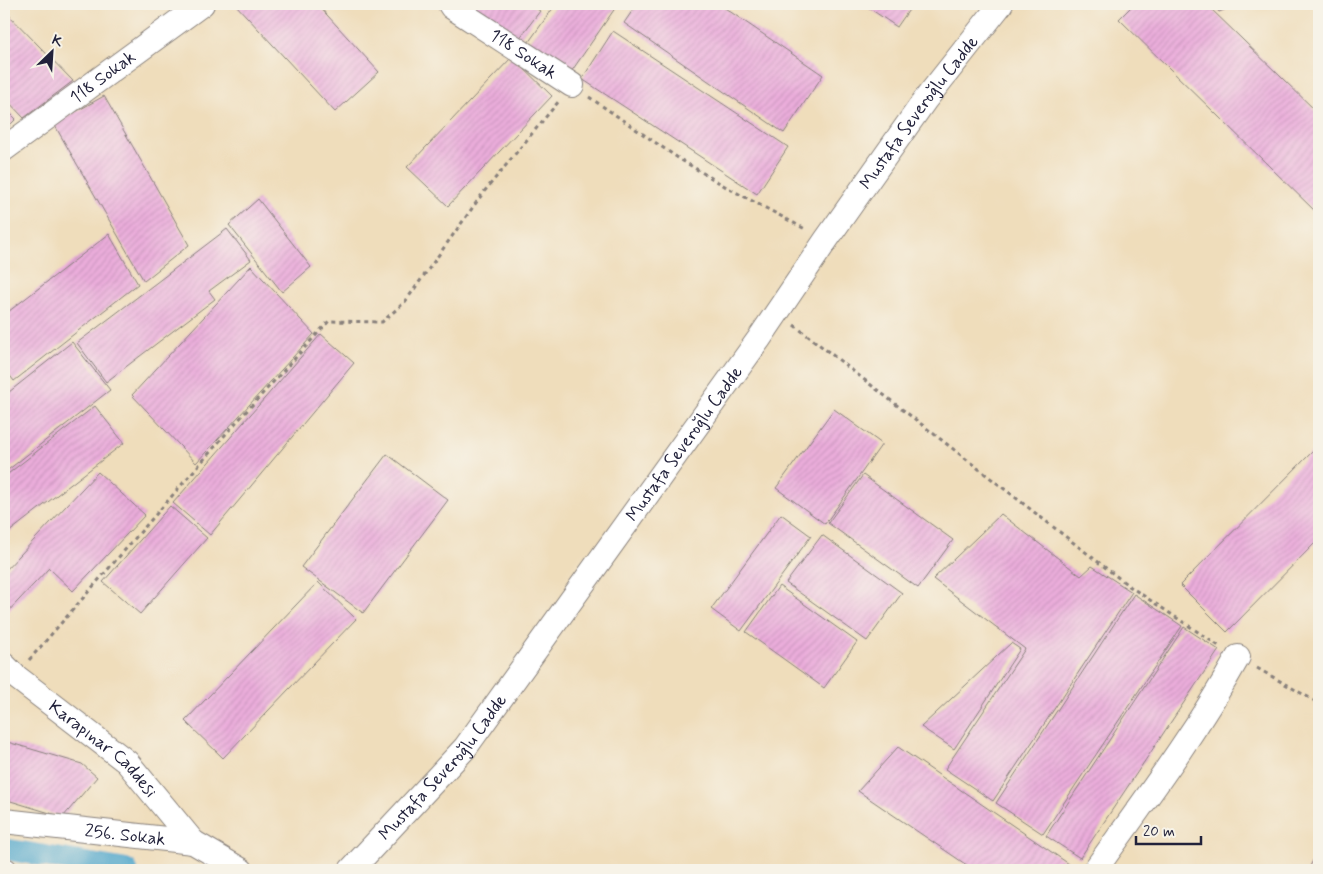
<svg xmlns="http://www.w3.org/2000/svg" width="1323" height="874" font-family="Mynerve,sans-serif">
	<defs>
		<pattern id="building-hatch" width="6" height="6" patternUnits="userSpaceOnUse" patternTransform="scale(1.25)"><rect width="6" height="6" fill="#ebaddb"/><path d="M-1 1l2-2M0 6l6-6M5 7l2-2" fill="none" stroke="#c995bd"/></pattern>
	</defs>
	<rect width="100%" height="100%" fill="#f7f3e8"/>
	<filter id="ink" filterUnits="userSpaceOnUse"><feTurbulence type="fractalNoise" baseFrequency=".02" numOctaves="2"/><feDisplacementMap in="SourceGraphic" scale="10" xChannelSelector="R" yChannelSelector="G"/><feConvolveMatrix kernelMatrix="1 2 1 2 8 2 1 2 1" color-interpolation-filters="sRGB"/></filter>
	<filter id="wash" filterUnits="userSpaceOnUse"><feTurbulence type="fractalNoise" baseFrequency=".0096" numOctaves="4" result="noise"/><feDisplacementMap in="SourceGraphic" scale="20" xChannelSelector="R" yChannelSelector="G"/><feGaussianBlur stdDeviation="1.12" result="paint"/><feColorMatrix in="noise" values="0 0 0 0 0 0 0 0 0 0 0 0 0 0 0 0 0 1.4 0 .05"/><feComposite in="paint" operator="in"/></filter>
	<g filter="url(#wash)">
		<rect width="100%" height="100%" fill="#efddbb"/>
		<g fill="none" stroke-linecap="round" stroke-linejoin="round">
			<path stroke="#4da5ca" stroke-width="22" d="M4 849 127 870"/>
		</g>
		<g id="blocks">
			<g fill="url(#building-hatch)">
				<path d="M235 4H317L379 72 335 112Z"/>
				<path d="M461 4H530L540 11 516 43Z"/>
				<path d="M556 4H618L571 72 528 43Z"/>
				<path d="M637 4H719L823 75 784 133 624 23Z"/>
				<path d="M863 4H913L897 27Z"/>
				<path d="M1134 4H1206L1319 114V215L1119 19Z"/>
				<path d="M1213 4H1239L1219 12Z"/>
				<path d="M4 10 73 81 24 118 4 97Z"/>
				<path d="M613 31 788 147 757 194 582 79Z"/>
				<path d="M512 57 552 96 448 206 407 167Z"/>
				<path d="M104 96 189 245 144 281 54 124Z"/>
				<path d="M4 107 16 119 4 131Z"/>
				<path d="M258 199 311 267 282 292 229 225Z"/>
				<path d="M227 229 251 260 209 291 215 299 106 382 77 343Z"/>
				<path d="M109 234 138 284 14 381 4 368V315Z"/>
				<path d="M251 266 314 334 196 463 132 395Z"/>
				<path d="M321 334 354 363 210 535 173 503Z"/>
				<path d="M72 342 110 390 4 473V396Z"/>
				<path d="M4 378 9 385 4 389Z"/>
				<path d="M95 406 124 443 4 536V477Z"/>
				<path d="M834 409 882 444 825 524 776 488Z"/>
				<path d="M1319 445V539L1227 632 1180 585Z"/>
				<path d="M387 454 448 500 363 613 301 567Z"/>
				<path d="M98 472 145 515 73 591 49 568 4 616V572Z"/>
				<path d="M863 475 953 540 918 588 828 523Z"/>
				<path d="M170 506 207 538 140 614 103 582Z"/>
				<path d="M781 514 811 536 741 631 711 609Z"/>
				<path d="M1001 514 1081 576 1092 566 1132 592 993 801 945 769 1025 649 933 579Z"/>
				<path d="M822 535 902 593 867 641 786 583Z"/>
				<path d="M318 582 356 619 223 758 185 721Z"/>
				<path d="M779 586 857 642 824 688 746 632Z"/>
				<path d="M1134 594 1182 626 1043 834 996 803Z"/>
				<path d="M1184 627 1219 650 1080 858 1046 836Z"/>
				<path d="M1011 643 1020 649 954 749 921 727Z"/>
				<path d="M4 741 82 764 97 777 63 817 4 799Z"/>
				<path d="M898 747 1069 864 1065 870H974L858 791Z"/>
				<path d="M1319 849V870H1308Z"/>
			</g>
		</g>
	</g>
	<g filter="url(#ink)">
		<use href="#blocks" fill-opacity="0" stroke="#88807b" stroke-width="1"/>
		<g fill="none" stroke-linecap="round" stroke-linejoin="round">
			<defs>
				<g id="minor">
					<path id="s1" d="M450 4 452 7 572 85"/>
					<path id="s2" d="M4 149 202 4"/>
					<path id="s3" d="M4 665 15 676 127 762 193 842"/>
					<path id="s4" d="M4 821 193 842 241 870"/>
					<path d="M4 870H5"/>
					<path id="s5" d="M351 870 465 748 759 339 826 240 925 100 1001 4"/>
					<path d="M1095 870C1145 800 1196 732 1238 657"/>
				</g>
			</defs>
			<use href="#minor" stroke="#88807b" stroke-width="26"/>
			<g stroke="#88807b" stroke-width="3" stroke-dasharray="4 4" stroke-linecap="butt">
				<path d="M589 97 678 158 728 188 807 230"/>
				<path d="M794 325 1129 586 1219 646"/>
				<path d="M29 660 232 427 329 321 382 322 405 302 483 193 559 101"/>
				<path d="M1257 668 1315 701 1319 694"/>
			</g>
			<use href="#minor" stroke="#fff" stroke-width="24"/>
		</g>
	</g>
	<g text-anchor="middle" stroke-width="4" stroke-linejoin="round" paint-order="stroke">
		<g font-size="18" fill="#22223b" stroke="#f7f3e8">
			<text dy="6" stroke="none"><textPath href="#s1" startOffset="89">118 Sokak</textPath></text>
			<text dy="6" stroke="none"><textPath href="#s2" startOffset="122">118 Sokak</textPath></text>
			<text dy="6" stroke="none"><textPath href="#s5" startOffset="948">Mustafa Severoğlu Cadde</textPath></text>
			<text dy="6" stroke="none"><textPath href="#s5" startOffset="542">Mustafa Severoğlu Cadde</textPath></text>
			<text dy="6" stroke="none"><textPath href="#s3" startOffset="130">Karapınar Caddesi</textPath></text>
			<text dy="6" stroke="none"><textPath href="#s5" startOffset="138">Mustafa Severoğlu Cadde</textPath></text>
			<text dy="6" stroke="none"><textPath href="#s4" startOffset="122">256. Sokak</textPath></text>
		</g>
	</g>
	<rect width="1323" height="874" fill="none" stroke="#f7f3e8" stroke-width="20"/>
	<g transform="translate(52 52) rotate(25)" stroke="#f7f3e8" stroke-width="4" paint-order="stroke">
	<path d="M0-4L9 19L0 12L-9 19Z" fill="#22223b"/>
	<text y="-8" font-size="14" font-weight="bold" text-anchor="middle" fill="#22223b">K</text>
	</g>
	<path d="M1136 836v8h65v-8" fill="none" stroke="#22223b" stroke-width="2.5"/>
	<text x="1143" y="836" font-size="15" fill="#22223b" stroke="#f7f3e8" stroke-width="4" paint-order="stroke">20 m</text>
</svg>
